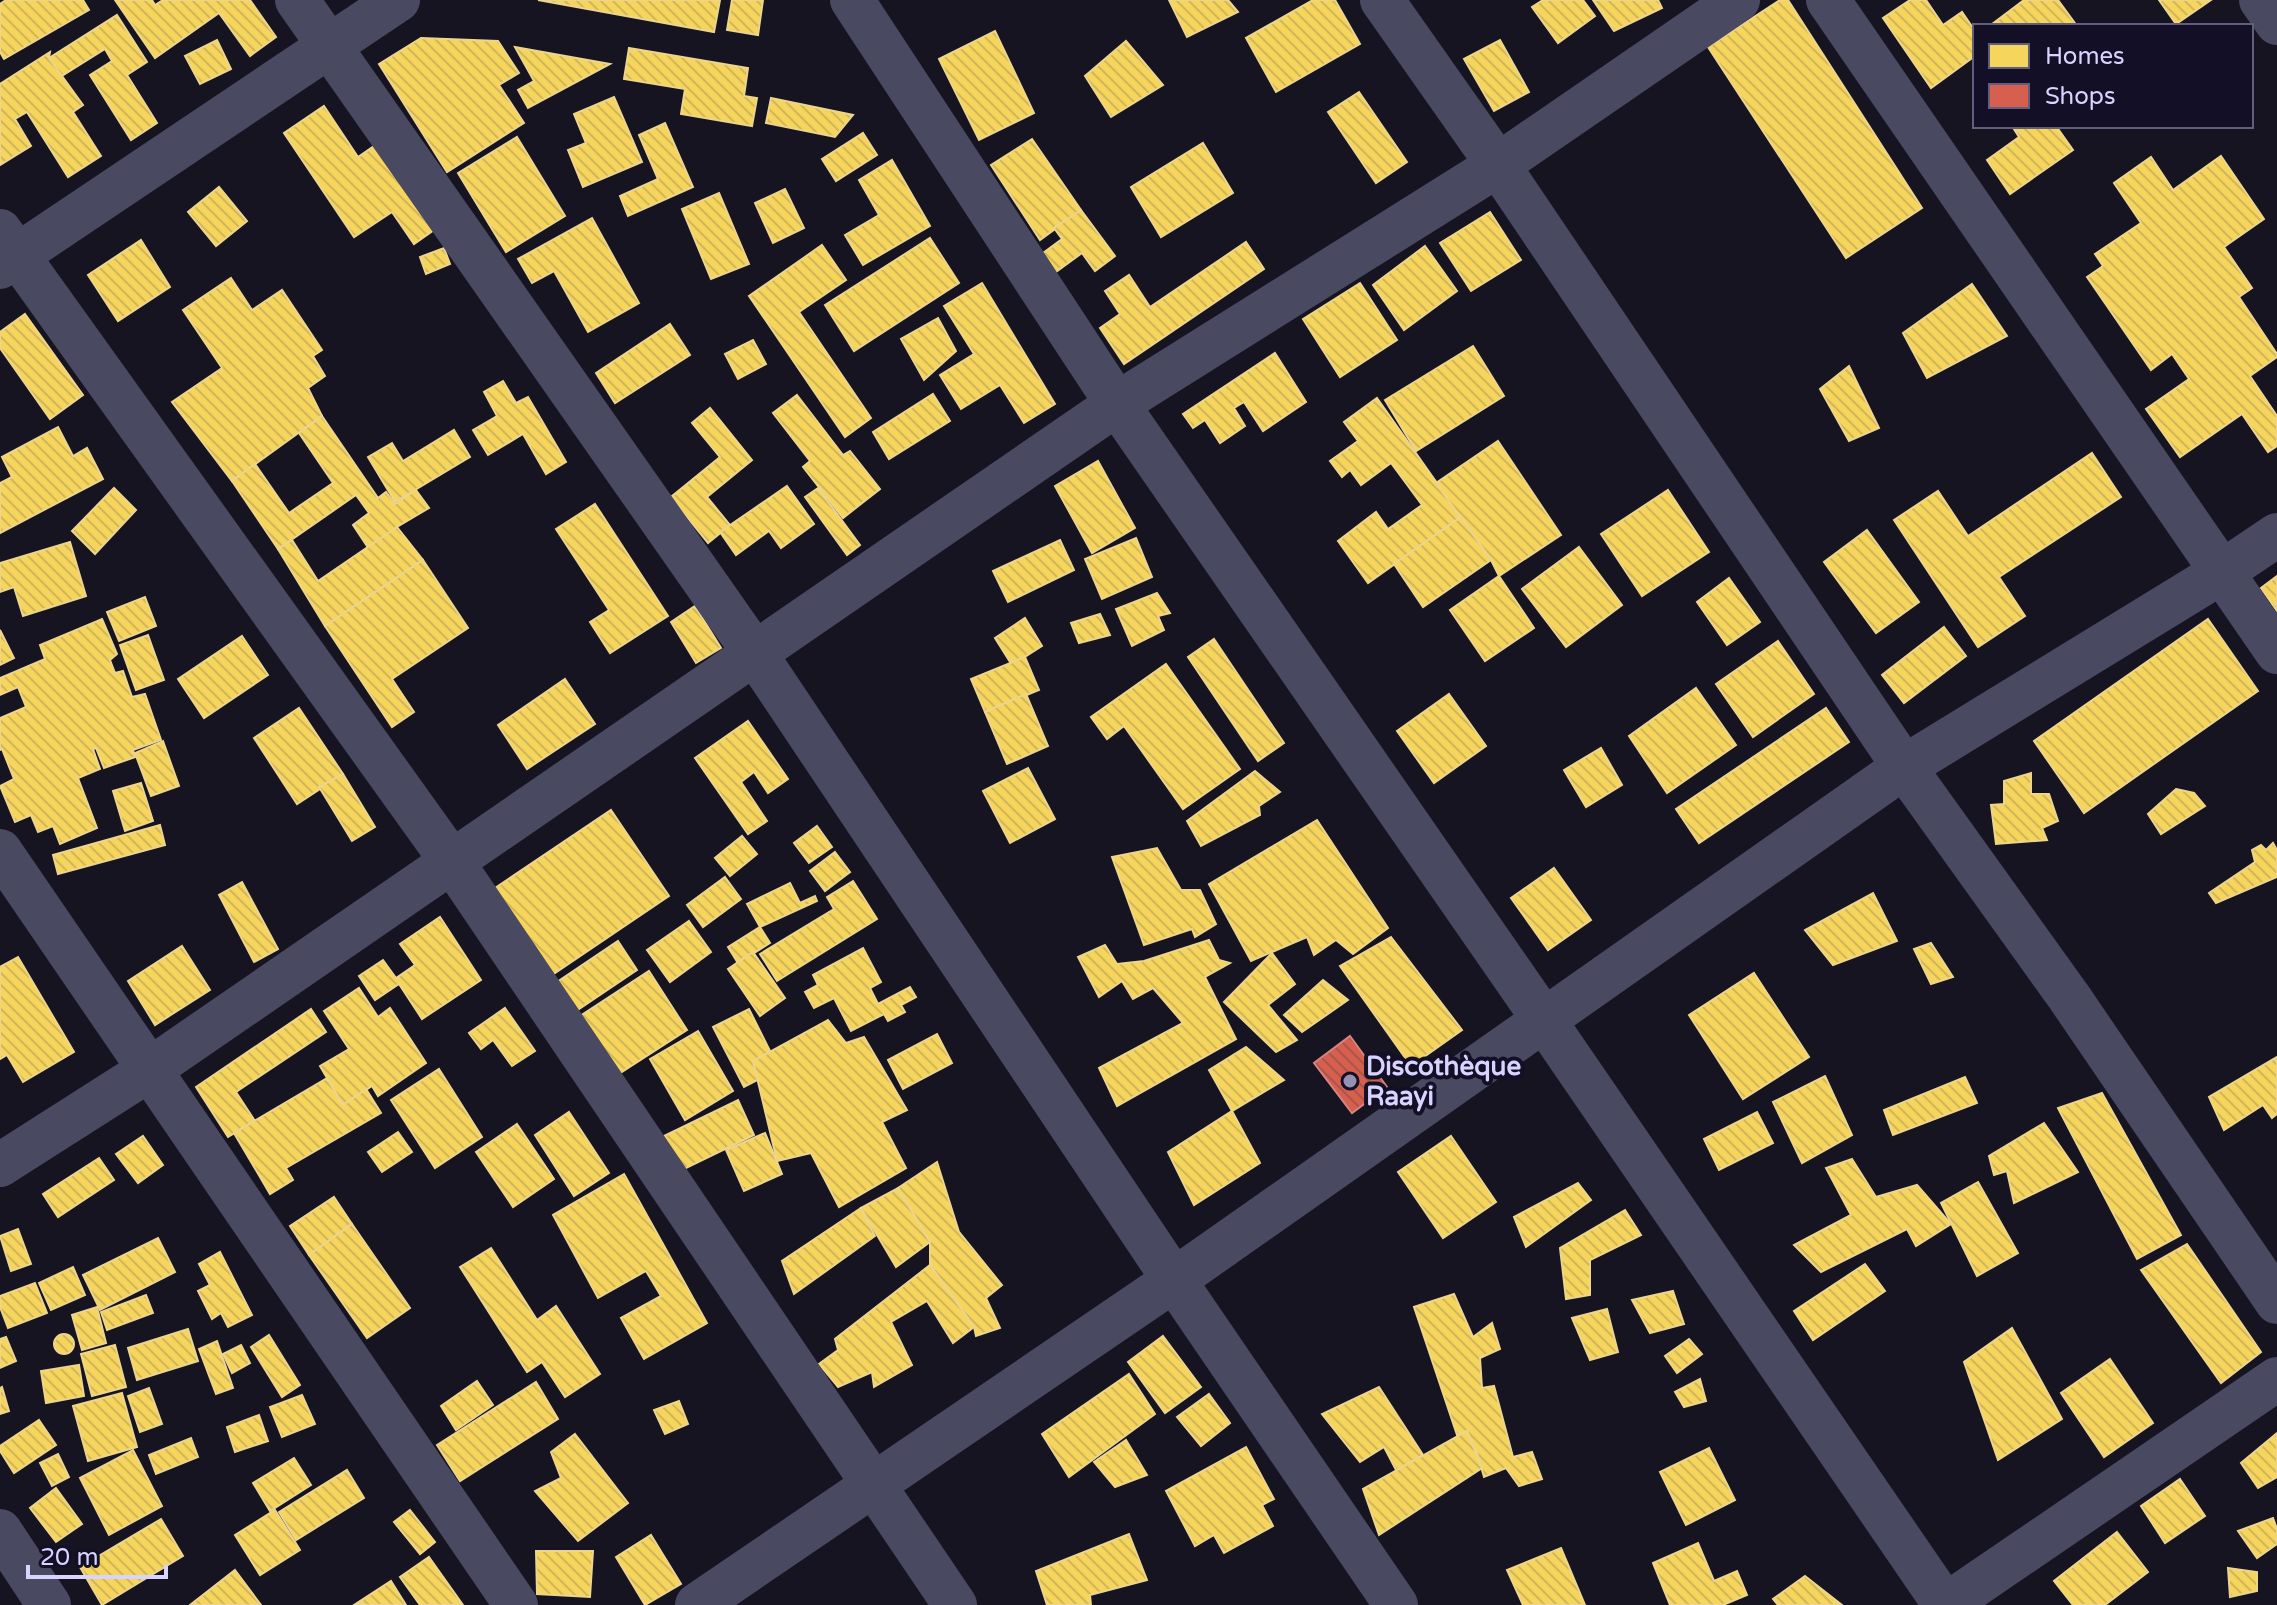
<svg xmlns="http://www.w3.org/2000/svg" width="2277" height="1605" font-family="'Varela Round',sans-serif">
	<defs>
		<pattern id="homes-back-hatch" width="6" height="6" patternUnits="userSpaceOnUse" patternTransform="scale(2)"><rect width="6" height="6" fill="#f6d55c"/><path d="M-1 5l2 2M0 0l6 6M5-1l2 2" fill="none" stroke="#d2b759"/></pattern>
		<pattern id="shops-back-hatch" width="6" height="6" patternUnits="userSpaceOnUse" patternTransform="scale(2)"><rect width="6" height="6" fill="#d6604d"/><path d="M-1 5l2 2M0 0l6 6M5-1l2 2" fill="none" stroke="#a9564d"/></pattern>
	</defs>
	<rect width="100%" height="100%" fill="#161421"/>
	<g fill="url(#homes-back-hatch)" stroke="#edd58d" stroke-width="2">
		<path d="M6 0H83L89 10 4 59 0 52V4Z"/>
		<path d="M115 0H152L155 5 163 0H250L276 37 250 56 219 13 155 58Z"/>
		<path d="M538 0H720L714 32Z"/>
		<path d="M732 0H763L758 35 727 30Z"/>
		<path d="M1169 0H1228L1238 12 1187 37Z"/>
		<path d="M1313 0H1335L1360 44 1276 92 1246 38Z"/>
		<path d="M1543 0H1583L1595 16 1558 43 1532 7Z"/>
		<path d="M1593 0H1658L1662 8 1614 31Z"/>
		<path d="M1780 0H1788L1922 208 1846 258 1708 47Z"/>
		<path d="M1910 0H1926L1943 25 1962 12 1975 31V56L1931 88 1883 18Z"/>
		<path d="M2024 0H2058L2077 26H1994L1992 24Z"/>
		<path d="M2159 0H2211L2176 24Z"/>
		<path d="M117 15 147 62 127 75 157 123 131 140 90 75 112 61 105 49 60 77 49 58Z"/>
		<path d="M995 31 1034 113 979 140 939 59Z"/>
		<path d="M421 38 498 41 519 73 499 85 524 123 447 172 379 64Z"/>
		<path d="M217 40 231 69 200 84 185 56Z"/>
		<path d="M1500 40 1529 92 1494 111 1464 59Z"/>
		<path d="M1126 41 1163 85 1111 117 1085 76Z"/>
		<path d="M515 47 610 64 528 108 518 90 534 81Z"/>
		<path d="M629 48 748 68 744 96 757 98 752 126 681 114 685 89 624 79Z"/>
		<path d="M50 52 49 58 83 105 73 112 101 156 68 177 27 112 15 119 31 146 0 165V84Z"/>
		<path d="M1359 92 1407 162 1376 183 1328 112Z"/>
		<path d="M614 97 642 162 583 187 568 150 586 143 574 114Z"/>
		<path d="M771 98 853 115 835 137 766 123Z"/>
		<path d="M324 106 358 157 377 144 434 230 414 244 392 212 354 237 284 133Z"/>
		<path d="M665 123 693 187 628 216 620 196 658 179 639 135Z"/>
		<path d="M2012 126H2056L2073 150 2010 194 1987 160 2019 137Z"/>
		<path d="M863 133 877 155 836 181 822 159Z"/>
		<path d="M517 137 565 216 506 252 458 173Z"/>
		<path d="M1032 139 1081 210 1040 240 991 165Z"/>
		<path d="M1203 143 1233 193 1161 237 1131 187Z"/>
		<path d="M2221 156 2264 219 2224 247 2252 288 2239 297 2277 354V357L2250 376 2277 416V446L2268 452 2242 414 2180 457 2146 409 2189 379 2172 354 2151 370 2087 277 2103 266 2095 254 2141 223 2114 183 2151 157 2173 190Z"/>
		<path d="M892 160 930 226 863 265 845 235 879 215 859 180Z"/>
		<path d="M219 187 247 221 216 246 188 212Z"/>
		<path d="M785 189 804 228 773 243 755 203Z"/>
		<path d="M719 193 749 264 711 279 682 209Z"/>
		<path d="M1081 210 1115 256 1095 271 1082 253 1053 274 1039 256 1062 239 1054 228Z"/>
		<path d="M1490 212 1521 260 1471 291 1440 243Z"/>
		<path d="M592 218 639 303 588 332 554 271 532 283 518 259Z"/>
		<path d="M930 238 959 283 854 351 825 305Z"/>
		<path d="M141 240 170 287 118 321 88 275Z"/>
		<path d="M1246 242 1264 269 1124 364 1100 328 1120 314 1105 291 1129 275 1150 307Z"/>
		<path d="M822 245 846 280 799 312 871 418 845 437 749 296Z"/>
		<path d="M1425 246 1457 291 1404 330 1373 285Z"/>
		<path d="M444 248 450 264 426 274 420 257Z"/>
		<path d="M231 278 252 310 282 290 322 350 313 356 325 376 308 388 322 416 232 481 172 402 222 368 183 310Z"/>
		<path d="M982 283 1055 404 1024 423 1000 385 961 409 940 375 974 354 944 306Z"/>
		<path d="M1360 283 1397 340 1340 377 1303 319Z"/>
		<path d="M1972 284 2007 336 1927 378 1903 333Z"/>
		<path d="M25 314 83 395 50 419 0 348V332Z"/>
		<path d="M938 318 956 351 924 380 901 339Z"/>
		<path d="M670 324 690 355 615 403 596 373Z"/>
		<path d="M753 340 766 364 738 379 725 354Z"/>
		<path d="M1473 346 1504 396 1416 451 1385 400Z"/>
		<path d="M1275 353 1306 402 1263 431 1244 402 1234 408 1245 426 1220 443 1205 420 1193 428 1183 414Z"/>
		<path d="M1849 366 1879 428 1849 441 1820 389Z"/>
		<path d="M503 381 516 403 528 397 566 462 546 474 523 434 488 455 473 430 497 416 484 392Z"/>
		<path d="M933 394 950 421 889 459 873 432Z"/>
		<path d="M797 395 843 455 850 451 880 489 843 518 803 467 810 461 773 413Z"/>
		<path d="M1377 398 1461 517 1368 583 1338 541 1376 512 1388 529 1422 505 1391 463 1361 485 1350 470 1342 477 1330 461 1358 441 1344 422Z"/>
		<path d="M710 408 752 460 707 497 730 525 708 543 671 497 720 457 692 423Z"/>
		<path d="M322 416 378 498 386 492 395 504 416 490 429 508 397 527 369 549 353 525 369 513 356 495 278 549 232 481 255 464 289 513 333 483 299 433Z"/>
		<path d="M58 427 73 456 87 448 103 479 0 533V483L12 477 2 457Z"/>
		<path d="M454 430 470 457 395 502 368 457 392 443 403 461Z"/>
		<path d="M1498 441 1561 535 1499 576 1491 560 1436 483Z"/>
		<path d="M2092 453 2121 497 1999 577 2025 616 1978 647 1894 520 1938 491 1968 536Z"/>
		<path d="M1098 461 1135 528 1092 553 1055 486Z"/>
		<path d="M787 486 814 524 781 548 769 531 736 555 720 532Z"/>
		<path d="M114 488 136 510 95 554 72 531Z"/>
		<path d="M818 488 860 545 847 555 805 497Z"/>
		<path d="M1668 490 1709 552 1642 596 1601 534Z"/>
		<path d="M595 504 668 616 610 653 590 622 609 610 556 529Z"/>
		<path d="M1461 517 1491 560 1423 607 1394 564Z"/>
		<path d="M397 527 423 560 325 626 278 549 292 540 318 581Z"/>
		<path d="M1867 530 1919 602 1876 633 1824 562Z"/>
		<path d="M1136 538 1152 577 1102 599 1085 559Z"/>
		<path d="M1060 540 1074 570 1008 602 993 571Z"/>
		<path d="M70 542 86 596 23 616 14 587 0 592V563Z"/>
		<path d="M1579 547 1622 605 1566 647 1522 589Z"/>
		<path d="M423 560 468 628 392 679 414 712 392 727 325 626Z"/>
		<path d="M1499 576 1534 628 1485 661 1450 610Z"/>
		<path d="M2277 576V611L2261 588Z"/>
		<path d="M1729 578 1760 622 1727 645 1697 602Z"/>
		<path d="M1157 593 1170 613 1158 616 1164 630 1132 646 1116 609Z"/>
		<path d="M145 597 156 626 119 641 107 612Z"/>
		<path d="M695 606 721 648 696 663 671 622Z"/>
		<path d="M1100 614 1110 635 1079 643 1071 623Z"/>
		<path d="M1025 618 1042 646 1012 665 995 638Z"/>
		<path d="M102 619 117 654 110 660 115 673 123 671 132 697 145 694 161 740 133 750 135 757 104 768 96 748 93 749 100 769 78 778 97 828 60 844 53 826 38 832 31 815 15 822 0 786 14 779 2 749 0 750V718L26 707 18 687 0 695V678L45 659 40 645Z"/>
		<path d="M2208 619 2258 691 2084 813 2034 741Z"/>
		<path d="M1944 627 1966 656 1904 703 1882 675Z"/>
		<path d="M0 630 14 658 0 665Z"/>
		<path d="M148 635 164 680 136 690 120 645Z"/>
		<path d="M242 636 268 675 204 718 178 679Z"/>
		<path d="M1214 639 1284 743 1258 761 1188 657Z"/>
		<path d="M1778 641 1814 694 1753 737 1716 684Z"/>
		<path d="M1025 657 1039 690 985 712 971 679Z"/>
		<path d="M1166 664 1240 769 1183 809 1124 726 1107 739 1091 717Z"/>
		<path d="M565 679 595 724 527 769 498 725Z"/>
		<path d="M1696 688 1736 745 1667 793 1629 736Z"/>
		<path d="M1026 694 1048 746 1007 764 985 712Z"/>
		<path d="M1449 694 1486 746 1434 783 1397 731Z"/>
		<path d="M299 708 343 774 297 804 254 738Z"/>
		<path d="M1826 708 1849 742 1699 843 1676 809Z"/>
		<path d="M748 721 788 779 768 793 754 772 741 782 767 821 748 834 695 758Z"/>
		<path d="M163 741 179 786 151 796 135 753Z"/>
		<path d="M1601 748 1622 785 1586 807 1564 770Z"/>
		<path d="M1028 768 1055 819 1010 843 983 791Z"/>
		<path d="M1255 771 1280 792 1259 806 1260 815 1201 846 1187 821Z"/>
		<path d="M2031 773V794H2049L2058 821 2042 828 2047 840 1996 844 1991 805 2004 804V781Z"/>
		<path d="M343 774 375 827 352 841 319 787Z"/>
		<path d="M141 783 153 821 125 831 113 791Z"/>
		<path d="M2176 789 2194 793 2205 806 2161 834 2148 814Z"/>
		<path d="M611 810 669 896 552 975 495 888Z"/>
		<path d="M1317 820 1388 928 1353 954 1336 940 1314 955 1307 937 1251 961 1209 884Z"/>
		<path d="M160 825 165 845 58 874 53 855Z"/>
		<path d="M817 826 832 847 809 863 794 843Z"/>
		<path d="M742 836 757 854 730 876 715 858Z"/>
		<path d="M2273 843 2277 850V877L2216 903 2209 893 2255 862 2252 850 2261 845 2266 850Z"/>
		<path d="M1157 848 1181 890H1200L1216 924 1195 937 1192 929 1144 945 1112 857Z"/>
		<path d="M835 852 850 872 825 891 810 871Z"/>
		<path d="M1554 868 1591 920 1548 950 1511 898Z"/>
		<path d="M725 877 741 899 703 927 687 905Z"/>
		<path d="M853 881 877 919 777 981 760 954 834 909 827 897Z"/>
		<path d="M242 882 278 949 254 962 219 895Z"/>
		<path d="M790 883 800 903 815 896 817 901 760 927 747 904Z"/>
		<path d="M1873 893 1897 941 1833 965 1805 930Z"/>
		<path d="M440 917 481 980 422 1019 399 984 375 1000 359 976 383 960 396 978 415 965 400 944Z"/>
		<path d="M689 921 711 952 670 982 647 950Z"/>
		<path d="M760 927 770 943 738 963 728 947Z"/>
		<path d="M1391 937 1462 1030 1411 1066 1340 966Z"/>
		<path d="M1209 940 1219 960 1230 963 1205 977 1236 1039 1117 1106 1099 1068 1183 1023 1153 988 1133 999 1122 981 1099 997 1078 957 1105 945 1117 964 1144 961Z"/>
		<path d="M618 941 637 970 576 1011 557 982Z"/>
		<path d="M1931 943 1953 977 1931 984 1914 949Z"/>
		<path d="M182 946 210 990 155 1025 128 981Z"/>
		<path d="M863 948 881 982 870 988 878 1004 910 987 916 997 901 1005 905 1012 888 1021 884 1014 851 1031 834 998 814 1008 805 992 818 985 813 975Z"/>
		<path d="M753 952 785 998 760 1016 728 969Z"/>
		<path d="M1272 953 1295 984 1268 1005 1297 1040 1276 1052 1224 1002Z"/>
		<path d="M18 957 74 1052 23 1082 7 1055 0 1059V967Z"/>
		<path d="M649 971 687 1030 617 1075 580 1016Z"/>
		<path d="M1754 973 1809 1057 1743 1099 1689 1015Z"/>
		<path d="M1323 980 1348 1000 1302 1032 1284 1015Z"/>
		<path d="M359 988 378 1017 390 1008 426 1063 378 1096 372 1086 343 1105 320 1066 349 1049 324 1011Z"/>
		<path d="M505 1008 535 1051 512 1066 493 1040 481 1049 469 1033Z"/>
		<path d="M311 1009 326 1032 236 1092 255 1121 228 1137 196 1087Z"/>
		<path d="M749 1009 779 1069 744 1087 713 1027Z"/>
		<path d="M828 1020 846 1043 864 1037 907 1110 882 1122 906 1168 839 1207 811 1153 777 1161 753 1061Z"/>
		<path d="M698 1031 733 1091 685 1120 650 1059Z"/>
		<path d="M937 1034 952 1063 903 1089 888 1060Z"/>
		<path d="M1246 1047 1284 1080 1232 1111 1209 1070Z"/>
		<path d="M2277 1057V1114L2272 1118 2263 1105 2224 1130 2209 1097Z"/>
		<path d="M439 1069 482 1137 435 1168 391 1100Z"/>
		<path d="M1825 1076 1852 1135 1802 1163 1773 1102Z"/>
		<path d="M1965 1077 1977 1103 1893 1135 1884 1110Z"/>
		<path d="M327 1078 343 1105 366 1089 381 1113 286 1168 293 1180 270 1194 234 1133Z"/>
		<path d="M2102 1093 2181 1235 2137 1259 2058 1108Z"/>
		<path d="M738 1100 754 1135 680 1171 664 1136Z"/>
		<path d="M1232 1111 1260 1163 1194 1205 1168 1152Z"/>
		<path d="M569 1112 609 1173 574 1196 535 1135Z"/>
		<path d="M1757 1112 1773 1143 1719 1170 1704 1139Z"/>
		<path d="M2044 1123 2078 1172 2014 1203 2007 1171 1994 1175 1989 1156Z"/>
		<path d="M517 1124 554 1179 513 1207 476 1152Z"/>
		<path d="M398 1132 412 1152 382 1172 368 1152Z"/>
		<path d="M765 1133 782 1174 744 1191 726 1150Z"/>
		<path d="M143 1136 163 1165 138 1183 116 1154Z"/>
		<path d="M1451 1136 1496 1202 1443 1238 1398 1172Z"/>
		<path d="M99 1158 114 1180 58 1217 43 1194Z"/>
		<path d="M1852 1159 1876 1197 1917 1185 1951 1224 1916 1246 1907 1229 1821 1272 1794 1245 1851 1215 1826 1168Z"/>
		<path d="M937 1162 959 1232 1002 1285 986 1298 1000 1328 976 1336 974 1327 930 1265V1242L898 1188Z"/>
		<path d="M624 1174 707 1323 644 1359 621 1318 661 1296 646 1271 598 1298 553 1215Z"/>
		<path d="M1978 1182 2018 1253 1977 1276 1941 1203Z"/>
		<path d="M1578 1183 1591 1200 1526 1247 1514 1217Z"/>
		<path d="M898 1188 930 1242 896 1267 861 1208Z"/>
		<path d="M334 1197 352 1224 309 1255 290 1226Z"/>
		<path d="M861 1208 875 1236 794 1294 782 1261Z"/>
		<path d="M1625 1210 1641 1235 1590 1260V1295L1566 1299 1560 1248Z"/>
		<path d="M352 1224 410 1308 367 1338 309 1255Z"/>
		<path d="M18 1229 31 1264 11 1271 0 1236Z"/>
		<path d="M158 1238 175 1272 100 1310 83 1275Z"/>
		<path d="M2187 1244 2261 1352 2221 1383 2141 1270Z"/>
		<path d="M491 1248 537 1320 556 1306 600 1374 565 1397 542 1362 527 1372 460 1267Z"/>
		<path d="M220 1252 252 1315 228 1327 221 1313 212 1319 198 1291 210 1285 199 1264Z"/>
		<path d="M1865 1264 1885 1291 1813 1340 1794 1311Z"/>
		<path d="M930 1265 974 1327 953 1343 927 1301 891 1322 912 1365 874 1387 872 1372 838 1387 819 1364 838 1350 835 1339Z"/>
		<path d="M73 1267 85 1295 51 1310 39 1283Z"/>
		<path d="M35 1283 47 1313 8 1328 0 1307V1296Z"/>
		<path d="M1673 1291 1684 1324 1650 1333 1632 1300Z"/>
		<path d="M1454 1294 1473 1337 1492 1323 1500 1349 1480 1358 1482 1388 1494 1386 1513 1457 1532 1452 1542 1479 1519 1486 1506 1468 1484 1477 1477 1453 1467 1431 1457 1435 1414 1307Z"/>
		<path d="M146 1295 153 1313 107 1330 101 1312Z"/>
		<path d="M97 1307 106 1343 82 1350 72 1315Z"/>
		<path d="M1607 1309 1618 1352 1590 1360 1572 1318Z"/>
		<path d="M2012 1328 2062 1419 1998 1460 1964 1362Z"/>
		<path d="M188 1329 198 1361 137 1380 128 1348Z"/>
		<circle cx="64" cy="1344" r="10"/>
		<path d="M269 1335 300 1385 282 1397 251 1347Z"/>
		<path d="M1163 1336 1201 1387 1165 1413 1128 1362Z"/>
		<path d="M6 1337 16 1361 0 1368V1339Z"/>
		<path d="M1689 1339 1702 1354 1677 1373 1665 1356Z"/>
		<path d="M217 1341 233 1388 216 1394 199 1349Z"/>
		<path d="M115 1345 126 1387 92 1396 81 1354Z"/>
		<path d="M241 1345 250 1363 232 1373 223 1354Z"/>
		<path d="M2110 1359 2153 1423 2104 1457 2061 1393Z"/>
		<path d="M79 1365 84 1396 46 1403 41 1371Z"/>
		<path d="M1129 1374 1155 1414 1069 1477 1042 1434Z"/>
		<path d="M1700 1379 1706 1401 1684 1407 1675 1392Z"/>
		<path d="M477 1381 493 1405 456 1430 441 1406Z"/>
		<path d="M536 1382 558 1419 460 1481 437 1445Z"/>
		<path d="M2 1387 9 1411 0 1414V1388Z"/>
		<path d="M1379 1387 1423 1455 1396 1470 1384 1447 1360 1462 1322 1414Z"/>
		<path d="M149 1388 162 1424 140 1432 128 1396Z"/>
		<path d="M122 1393 137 1447 88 1461 73 1406Z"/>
		<path d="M1209 1394 1230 1423 1201 1446 1177 1417Z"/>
		<path d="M302 1395 315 1424 282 1437 270 1407Z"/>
		<path d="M679 1401 688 1424 665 1434 654 1410Z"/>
		<path d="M259 1415 268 1441 235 1452 227 1427Z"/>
		<path d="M39 1420 56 1445 14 1473 0 1451V1446Z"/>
		<path d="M1467 1431 1482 1468 1379 1535 1363 1489Z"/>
		<path d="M2277 1433V1477L2258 1488 2241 1463Z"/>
		<path d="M575 1434 628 1503 578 1541 535 1491 561 1478 551 1452Z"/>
		<path d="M191 1438 198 1457 156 1474 149 1455Z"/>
		<path d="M1126 1440 1147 1475 1115 1487 1094 1462Z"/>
		<path d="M1246 1447 1274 1499 1262 1505 1273 1526 1224 1553 1214 1535 1195 1546 1166 1491Z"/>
		<path d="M1709 1448 1735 1500 1686 1525 1660 1472Z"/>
		<path d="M133 1450 162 1506 109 1535 80 1478Z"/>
		<path d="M58 1454 69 1477 52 1486 40 1463Z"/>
		<path d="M294 1458 311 1485 270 1511 253 1483Z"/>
		<path d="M347 1470 364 1498 296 1540 279 1512Z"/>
		<path d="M2180 1479 2205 1516 2165 1543 2141 1506Z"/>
		<path d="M56 1488 82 1524 56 1542 30 1508Z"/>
		<path d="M275 1510 300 1550 260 1575 235 1535Z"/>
		<path d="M410 1510 435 1542 420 1554 394 1522Z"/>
		<path d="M2273 1518 2277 1529V1544L2257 1558 2238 1531Z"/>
		<path d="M161 1519 183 1556 102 1605 80 1567Z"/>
		<path d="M2117 1532 2148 1572 2105 1605H2073L2054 1581Z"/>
		<path d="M1129 1534 1147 1580 1090 1595 1091 1605H1047L1036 1571Z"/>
		<path d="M651 1535 681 1584 645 1605 616 1557Z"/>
		<path d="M1698 1543 1714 1581 1737 1571 1747 1595 1723 1605H1670L1653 1563Z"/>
		<path d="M1561 1548 1585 1605H1523L1507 1570Z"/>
		<path d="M536 1551H593L590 1597 537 1594Z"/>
		<path d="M429 1557 463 1605H420L400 1577Z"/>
		<path d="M2228 1568 2257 1572V1591L2230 1597Z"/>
		<path d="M235 1570 261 1605H190Z"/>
		<path d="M1805 1576 1842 1605H1778L1773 1599Z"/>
		<path d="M391 1581 406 1605H354Z"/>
	</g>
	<path fill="url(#shops-back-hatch)" stroke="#d78382" stroke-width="2" d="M1350 1036 1387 1087 1352 1113 1314 1063Z"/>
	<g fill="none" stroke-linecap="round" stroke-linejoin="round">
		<g stroke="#4a4962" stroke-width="44">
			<path d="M297 0 754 652 1174 1280 1396 1605"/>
			<path d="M852 0 1117 404 1544 1020 1945 1605"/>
			<path d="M1382 0 1498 165 1904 767 2069 997 2277 1302"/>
			<path d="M1828 0 2277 652"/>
			<path d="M2261 0 2277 23"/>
			<path d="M0 231 453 863 955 1605"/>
			<path d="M0 267 398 0"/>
			<path d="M0 851 516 1605"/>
			<path d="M0 1165 149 1070 1117 404 1498 165 1738 0"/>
			<path d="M0 1531 49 1605"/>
			<path d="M1946 1605 2277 1379"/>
		</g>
		<path stroke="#4a4962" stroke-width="44" d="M697 1605 1174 1280 1904 767 2222 572 2277 535"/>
	</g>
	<circle fill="#9591b1" stroke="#130f26" stroke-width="3" cx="1350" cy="1081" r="8"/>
	<g text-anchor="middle" stroke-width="8" stroke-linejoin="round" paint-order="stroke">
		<g font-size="26" font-weight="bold" fill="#d9d4ff" stroke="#130f26" text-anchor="start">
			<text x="1366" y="1075">Discothèque<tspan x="1366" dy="30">Raayi</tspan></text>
		</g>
	</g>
	<rect x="1973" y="24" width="280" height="104" fill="#130f26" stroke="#625e7d" stroke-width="2"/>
	<rect x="1989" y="44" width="40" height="24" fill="#f6d55c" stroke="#625e7d" stroke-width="2"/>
	<text x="2045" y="64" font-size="24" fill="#d9d4ff">Homes</text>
	<rect x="1989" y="84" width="40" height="24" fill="#d6604d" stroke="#625e7d" stroke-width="2"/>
	<text x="2045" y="104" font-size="24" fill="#d9d4ff">Shops</text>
	<path d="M28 1565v12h138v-12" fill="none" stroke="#d9d4ff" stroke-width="4"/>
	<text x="40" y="1565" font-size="24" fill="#d9d4ff" stroke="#130f26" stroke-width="6" paint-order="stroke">20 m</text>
</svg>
